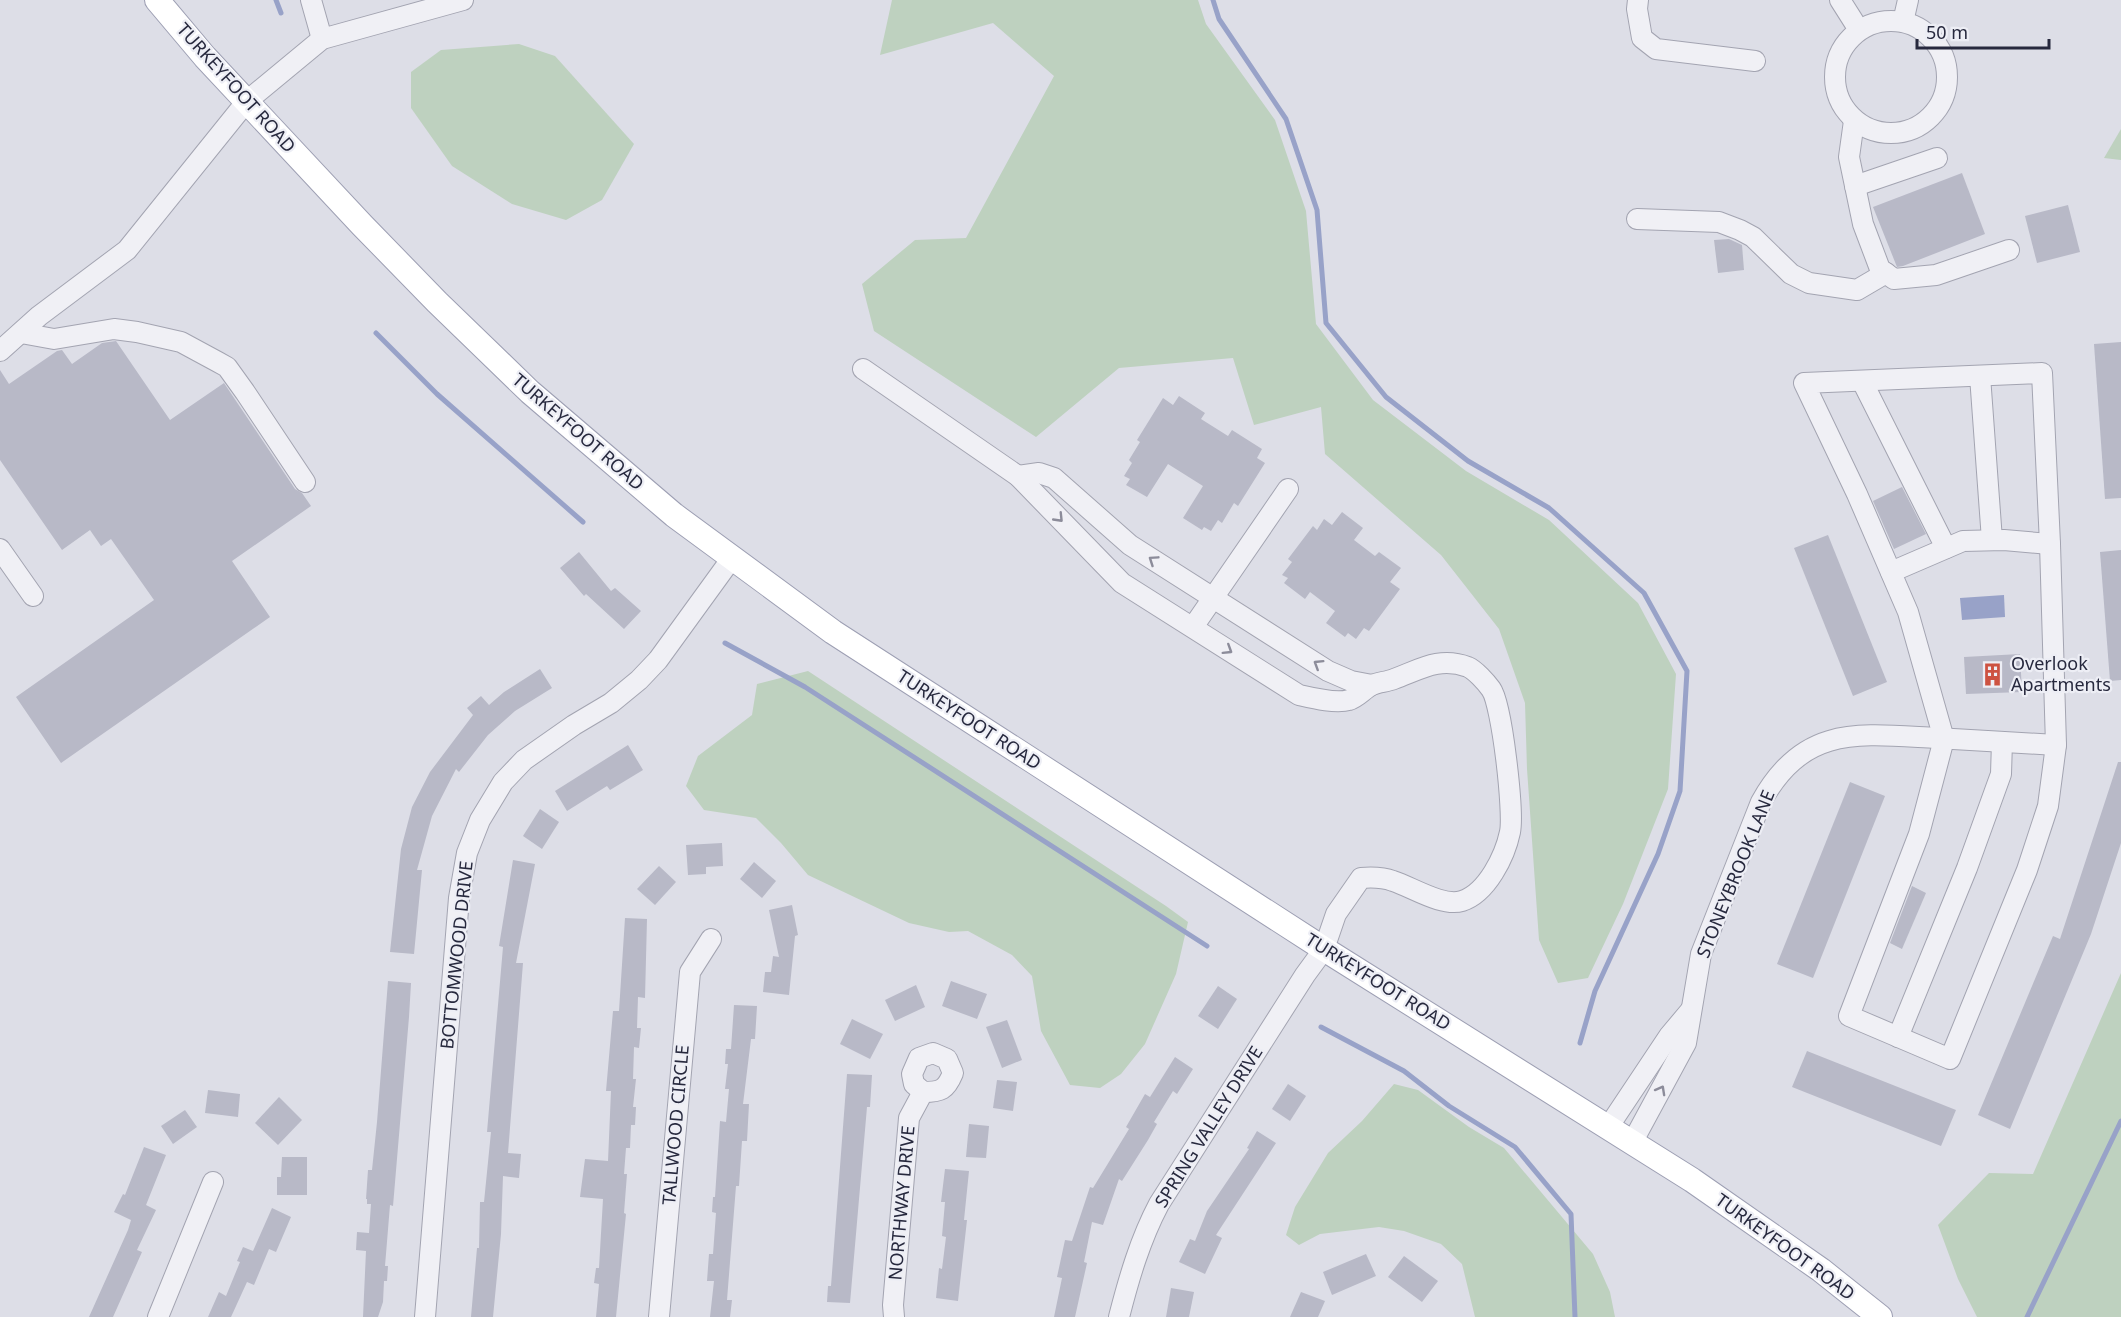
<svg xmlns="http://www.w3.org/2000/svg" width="2121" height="1317" font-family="'Noto Sans',sans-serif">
	<rect width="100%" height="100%" fill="#dddee7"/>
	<g fill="#bed1bf">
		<path d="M892 0H1198L1206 24 1275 120 1306 211 1316 324 1373 400 1466 471 1549 520 1638 603 1676 674 1668 789 1623 904 1588 978 1558 983 1539 940 1527 769 1525 703 1499 629 1441 555 1325 454 1321 407 1254 425 1233 358 1119 368 1036 437 874 331 862 284 915 240 966 238 1054 76 993 23 880 55Z"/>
		<path d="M519 44 555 56 634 144 602 200 566 220 512 204 452 166 411 108V72L441 50Z"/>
		<path d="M2121 129V160L2104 158Z"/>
		<path d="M808 671 1166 906 1188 922 1176 974 1145 1044 1121 1074 1100 1088 1070 1085 1041 1031 1032 976 1012 955 968 931 949 932 909 923 808 875 781 843 756 818 704 810 686 786 698 756 752 715 757 684Z"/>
		<path d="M2121 973V1317H1977L1958 1279 1938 1225 1989 1173 2033 1174Z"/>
		<path d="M1394 1084 1418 1090 1469 1127 1504 1148 1593 1254 1610 1292 1615 1317H1475L1462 1264 1441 1244 1404 1231 1379 1227 1320 1234 1299 1245 1286 1235 1295 1207 1328 1153 1362 1121Z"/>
	</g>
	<path fill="#98a2c8" d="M2004 595 2005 617 1962 620 1960 598Z"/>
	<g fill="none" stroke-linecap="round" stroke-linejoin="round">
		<g stroke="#98a2c8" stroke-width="5">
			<path d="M276 0 281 13"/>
			<path d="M1213 0 1219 19 1286 119 1317 210 1326 323 1386 397 1468 461 1549 508 1644 593 1687 671 1680 791 1658 854 1595 991 1580 1043"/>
			<path d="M376 333 437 394 583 522"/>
			<path d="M725 643 805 687 1207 946"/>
			<path d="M1321 1027 1404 1071 1449 1106 1515 1147 1571 1214 1575 1317"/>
			<path d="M2027 1317 2121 1121"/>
		</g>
	</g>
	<g fill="#b8b9c7">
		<path d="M1962 173 1985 234 1903 266 1897 267 1873 207Z"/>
		<path d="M2068 205 2080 252 2037 263 2025 216Z"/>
		<path d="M1729 239 1742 245 1744 270 1718 273 1714 240Z"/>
		<path d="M116 341 170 420 224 383 295 489 302 493 311 506 232 561 270 617 61 763 16 697 154 600 111 539 101 546 90 530 62 550 0 460V370L9 384 57 351 62 350 72 364 102 343Z"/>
		<path d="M2121 342V498L2105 499 2094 344Z"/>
		<path d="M1179 396 1205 413 1201 419 1228 436 1232 430 1262 449 1257 458 1265 463 1238 506 1234 503 1222 523 1218 520 1211 531 1204 527 1202 530 1183 518 1203 486 1168 464 1147 497 1126 485 1130 479 1124 476 1132 463 1129 460 1140 442 1137 440 1163 398 1173 405Z"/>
		<path d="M1902 487 1926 534 1894 549 1873 501Z"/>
		<path d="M1342 512 1363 528 1354 540 1375 556 1379 552 1401 568 1390 582 1400 589 1369 631 1364 628 1356 639 1348 633 1345 637 1326 623 1335 611 1310 592 1305 599 1284 583 1288 578 1282 575 1292 562 1288 559 1313 526 1317 530 1324 519 1332 525Z"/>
		<path d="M1828 535 1887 682 1853 696 1794 548Z"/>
		<path d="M2121 550V680L2110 681 2100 552Z"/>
		<path d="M579 552 611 591 615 588 641 611 624 629 586 594 584 596 560 568Z"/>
		<path d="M2020 654 2022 692 1966 694 1964 657Z"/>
		<path d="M540 669 552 688 515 711 488 735 459 772 456 769 432 816 417 870H422L414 954 390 952 401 849 412 807 430 772 473 715 467 708 481 696 489 705 504 692Z"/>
		<path d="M628 745 643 770 610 790 607 786 567 811 555 791Z"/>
		<path d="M2118 762H2121V843L2091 934 2010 1129 1978 1115 2053 936 2060 939Z"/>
		<path d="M1850 782 1885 796 1813 978 1777 964Z"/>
		<path d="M540 809 559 822 542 849 523 836Z"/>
		<path d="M722 843 723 866 706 867V874L688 875 686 845Z"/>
		<path d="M513 860 535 864 516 963H523L508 1153 521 1154 519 1178 503 1176 501 1234 493 1317H471L477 1248H479L480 1202H484L491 1132H487L503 947 499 946Z"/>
		<path d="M754 862 776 881 762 898 740 879Z"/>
		<path d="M659 866 676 882 655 905 637 889Z"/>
		<path d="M1912 886 1926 893 1902 949 1890 943Z"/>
		<path d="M792 905 798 935 795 936 789 995 763 992 765 972H771L773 956 779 957 769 910Z"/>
		<path d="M625 918 647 919 645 998 638 997 637 1028H641L639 1048 634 1047 633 1079H636L633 1107H636L635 1125H631L630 1148H626L624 1174H627L624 1213 626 1214 616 1317H596L599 1284 594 1283 596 1268H599L603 1199 580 1197 585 1159 608 1161 611 1091H606L613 1011H619Z"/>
		<path d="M388 981 411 983 409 1017 393 1206 390 1205 385 1266H388L387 1281H384L383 1302 378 1317H363L366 1251 356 1250 357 1232 369 1233 371 1204H367V1199H366L368 1170H372L377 1122Z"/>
		<path d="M951 981 987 994 977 1019 942 1006Z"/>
		<path d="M916 985 925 1007 895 1021 885 1000Z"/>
		<path d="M1218 986 1237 999 1218 1029 1198 1016Z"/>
		<path d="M734 1005 757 1006 755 1039H751L743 1104H749L747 1141H742L739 1186H736L727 1300H732L730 1317H710L714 1281H707L709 1254H713L716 1213 712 1212 713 1197H715L720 1121 726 1122 729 1089H725L728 1064H725L726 1049H731Z"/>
		<path d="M852 1019 883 1034 870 1059 840 1044Z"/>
		<path d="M1007 1020 1022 1060 1002 1068 986 1027Z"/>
		<path d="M1807 1051 1956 1110 1941 1146 1792 1087Z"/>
		<path d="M1175 1057 1193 1069 1177 1094 1173 1091 1154 1122 1157 1124 1148 1140 1122 1181 1119 1179 1103 1225 1092 1222 1084 1262 1087 1263 1075 1317H1054L1062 1278 1057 1277 1065 1240 1072 1241 1090 1187 1093 1188 1129 1129 1126 1127 1145 1094 1150 1097Z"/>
		<path d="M847 1074 872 1075 870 1107H867L850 1303 827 1302 828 1286H831Z"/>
		<path d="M997 1080 1017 1082 1013 1111 993 1108Z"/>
		<path d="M1288 1084 1306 1096 1290 1121 1272 1109Z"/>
		<path d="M208 1090 240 1094 238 1117 205 1113Z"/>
		<path d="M279 1097 302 1120 278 1145 255 1123Z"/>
		<path d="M185 1110 197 1127 173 1144 161 1126Z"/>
		<path d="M969 1124 989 1126 986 1158 966 1157Z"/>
		<path d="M1257 1131 1276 1143 1216 1235 1222 1238 1205 1274 1179 1262 1190 1239 1195 1241 1207 1211 1249 1149 1247 1148Z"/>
		<path d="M144 1147 166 1155 146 1205 156 1210 137 1250 142 1252 113 1317H89L128 1230 131 1220 114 1212 123 1194 125 1195Z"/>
		<path d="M282 1157H307V1195H277V1177H281Z"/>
		<path d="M945 1169 969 1171 964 1220H967L958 1301 936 1298 939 1268 942 1269 946 1237 942 1236 945 1202H941Z"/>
		<path d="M272 1208 291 1217 276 1252 269 1249 254 1285 247 1282 231 1317H208L219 1292 226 1296 240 1262 237 1261 243 1247 253 1251Z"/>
		<path d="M1366 1254 1376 1276 1332 1295 1323 1272Z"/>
		<path d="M1404 1256 1438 1281 1422 1302 1388 1277Z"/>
		<path d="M1171 1288 1194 1292 1189 1317H1166Z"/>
		<path d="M1301 1292 1325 1301 1318 1317H1290Z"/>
	</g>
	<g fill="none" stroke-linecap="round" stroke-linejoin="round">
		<defs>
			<g id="minor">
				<path d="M311 0 322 39"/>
				<path d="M1638 0 1637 9 1642 38 1656 49 1755 61"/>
				<path d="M1840 0 1859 30"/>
				<circle cx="1891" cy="77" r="56"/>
				<path d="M1903 22 1908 0"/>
				<path d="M1854 121 1849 157 1863 224 1880 269 1894 279 1936 275 2009 250"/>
				<path d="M1855 186 1937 158"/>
				<path d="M1637 219 1719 222 1740 230 1753 237 1791 274 1809 283 1857 290 1886 273"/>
				<path d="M21 333 54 339 114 329 137 332 181 342 218 362 227 367 245 392 305 482"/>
				<path d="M0 351 39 316 127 250 247 101 322 39 463 0"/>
				<path d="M863 369 1018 476 1122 583 1299 695C1312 698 1336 704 1349 700 1357 698 1364 689 1372 685 1378 682 1387 682 1394 679 1419 670 1439 656 1468 667 1475 670 1486 682 1491 689 1502 704 1514 812 1510 832 1505 856 1487 893 1462 901 1442 907 1412 887 1393 881 1382 877 1373 877 1361 878L1336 914 1324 949 1305 975 1159 1204C1140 1240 1129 1278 1119 1317"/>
				<path d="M2042 373 2050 544 2056 745 2048 806 2027 870 1950 1059 1849 1016 1919 834 1944 739 1908 612 1857 494 1804 383Z"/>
				<path d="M1980 376 1992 540"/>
				<path d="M1862 381 1946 548"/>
				<path d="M1018 476 1039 473 1054 478 1130 545 1328 671 1351 681 1372 685"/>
				<path d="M0 549 33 596"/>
				<path d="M1891 572 1963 541 2004 540 2050 544"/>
				<path d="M1193 627 1288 489"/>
				<path d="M1898 1037 1967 868 2001 774 2002 742"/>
				<path d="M933 1053 947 1059 953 1073C946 1090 941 1092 923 1092L914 1084 912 1074 919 1058Z"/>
				<path d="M1609 1126 1669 1036 1690 1011"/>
				<path d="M1633 1141 1686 1043 1701 954 1761 802C1804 724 1859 734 1936 738 1976 740 2016 743 2056 745"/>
				<path d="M158 1317 213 1182"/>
				<path d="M425 1317 459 898 467 853 480 820 503 782 524 760 574 725 611 703 639 680 658 660 732 558"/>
				<path d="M659 1317 690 972 711 939"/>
				<path d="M894 1317 893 1305 909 1118 923 1092"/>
			</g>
			<path id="major" d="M157 0 205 57 362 225 437 302 530 392 674 515 833 632 1324 949 1692 1180 1821 1270 1880 1317"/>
		</defs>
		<use href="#minor" stroke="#a3a4b1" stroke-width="22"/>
		<use href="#major" stroke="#9d9fb3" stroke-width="26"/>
		<use href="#minor" stroke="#f0f0f5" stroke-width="20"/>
		<use href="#major" stroke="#fff" stroke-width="24"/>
	</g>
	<defs><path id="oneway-chevron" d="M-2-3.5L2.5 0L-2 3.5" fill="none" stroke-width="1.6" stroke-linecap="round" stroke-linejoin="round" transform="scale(1.5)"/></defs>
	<g stroke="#8c8c9a">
		<use href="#oneway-chevron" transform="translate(1059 518) rotate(46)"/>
		<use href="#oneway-chevron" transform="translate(1153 560) rotate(-146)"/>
		<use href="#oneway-chevron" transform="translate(1228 650) rotate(32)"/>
		<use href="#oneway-chevron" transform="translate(1318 664) rotate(-148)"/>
		<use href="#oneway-chevron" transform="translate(1661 1090) rotate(-61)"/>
	</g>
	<defs>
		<symbol id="building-bare" viewBox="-9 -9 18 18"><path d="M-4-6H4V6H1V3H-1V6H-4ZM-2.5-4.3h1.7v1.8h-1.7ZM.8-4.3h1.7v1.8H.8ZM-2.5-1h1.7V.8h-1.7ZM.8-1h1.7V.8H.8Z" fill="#cd5241" stroke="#edeef5" stroke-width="2.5" paint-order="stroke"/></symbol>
	</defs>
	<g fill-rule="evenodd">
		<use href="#building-bare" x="1976" y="658" width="33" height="33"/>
	</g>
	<g text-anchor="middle" stroke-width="4.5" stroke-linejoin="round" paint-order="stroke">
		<g font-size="18" fill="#27293e" stroke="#edeef5">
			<text transform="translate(236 88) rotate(48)" y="6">TURKEYFOOT ROAD</text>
			<text transform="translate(578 432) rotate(41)" y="6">TURKEYFOOT ROAD</text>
			<text transform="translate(969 720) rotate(33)" y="6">TURKEYFOOT ROAD</text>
			<text transform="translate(1736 874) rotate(-68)" y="6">STONEYBROOK LANE</text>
			<text transform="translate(457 955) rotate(-84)" y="6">BOTTOMWOOD DRIVE</text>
			<text transform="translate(1378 982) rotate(32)" y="6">TURKEYFOOT ROAD</text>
			<text transform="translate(676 1125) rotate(-85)" y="6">TALLWOOD CIRCLE</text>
			<text transform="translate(1209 1127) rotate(-58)" y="6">SPRING VALLEY DRIVE</text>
			<text transform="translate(902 1203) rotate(-85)" y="6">NORTHWAY DRIVE</text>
			<text transform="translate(1785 1247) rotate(36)" y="6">TURKEYFOOT ROAD</text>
		</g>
		<g font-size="18" fill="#27293e" stroke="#edeef5" text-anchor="start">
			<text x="2011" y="670">Overlook<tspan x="2011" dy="21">Apartments</tspan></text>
		</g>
	</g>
	<path d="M1917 39v9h132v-9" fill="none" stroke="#27293e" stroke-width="3"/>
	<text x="1926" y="39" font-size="18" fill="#27293e" stroke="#edeef5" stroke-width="4.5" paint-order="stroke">50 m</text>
</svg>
